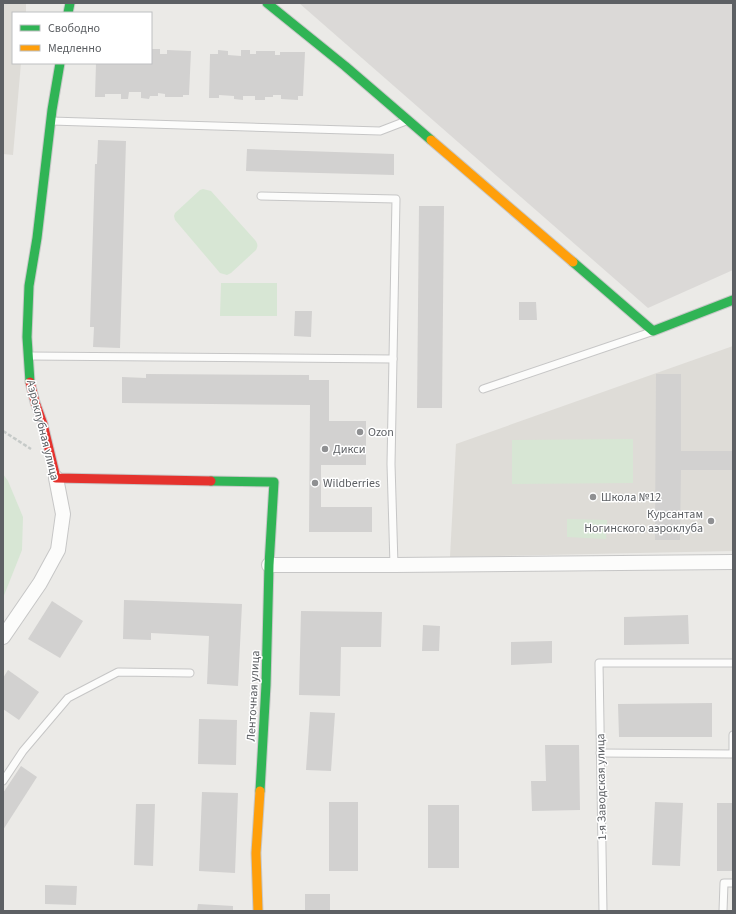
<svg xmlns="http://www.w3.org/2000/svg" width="736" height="914" font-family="'Source Sans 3',sans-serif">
	<rect width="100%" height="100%" fill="#ebeae7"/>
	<path fill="#dbd9d7" d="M299 3H733V270L648 308Z"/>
	<g fill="#dedcd7">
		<path d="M3 3H26V13H13V63H21L13 155 3 154Z"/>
		<path d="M733 346V551L450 557 456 444Z"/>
	</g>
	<g fill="#d7e6d4">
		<path d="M203 189 211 191 255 240C258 244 258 246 256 250L231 273 227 275 220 273 175 220 174 216 175 213 200 190Z"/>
		<path d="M221 283H277V316H220Z"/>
		<path d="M633 439V483L512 484V440Z"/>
		<path d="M3 474 8 481 23 517 22 550 3 598Z"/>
		<path d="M567 519 607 520 606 539 567 537Z"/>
	</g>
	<g fill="#d2d1d0">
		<path d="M151 49H160V54H167V50L191 51 189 95H183V97H165V94L158 93V96H150L149 99 141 98V92H129L128 99H121V94H105V97H95L96 63H151Z"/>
		<path d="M218 50 228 51V55L241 56V50H250V54H256V51H275V55H280V52H305L303 96H298V100L281 99V95H273V97H265V100H255V96H243V100L234 99V96L219 95V98H209L210 54H218Z"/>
		<path d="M98 140 126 141 120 348 93 347 94 327H90L95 164H97Z"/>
		<path d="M247 149 394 154V175L246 171Z"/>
		<path d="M419 206H444L442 408H417Z"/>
		<path d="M519 302H536L537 320H519Z"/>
		<path d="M295 311H312L311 337 294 336Z"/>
		<path d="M146 374 309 375V380H329V421H366V465H321V507H372V532H309L310 405 122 403V377L146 378Z"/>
		<path d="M656 374H681V451H733V470H681L680 540H655Z"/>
		<path d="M124 600 242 604 238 686 207 684 209 636 151 633V640L123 639Z"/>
		<path d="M52 601 83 621 60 658 28 639Z"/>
		<path d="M301 611 382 612 381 647H341L340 696 299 695Z"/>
		<path d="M688 615 689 644 624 645V617Z"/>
		<path d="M423 625 440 626 439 651H422Z"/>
		<path d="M552 641V663L511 665V642Z"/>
		<path d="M8 670 39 692 19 720 3 709V678Z"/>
		<path d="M712 703V737H619L618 704Z"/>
		<path d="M310 712 335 713 331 771 306 770Z"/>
		<path d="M199 719 237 720 236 765 198 764Z"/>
		<path d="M545 745H579L580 810 532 811 531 781H546Z"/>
		<path d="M21 766 37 777 3 830V793Z"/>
		<path d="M202 792 238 793 235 873 199 871Z"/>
		<rect x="329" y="802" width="29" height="69"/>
		<path d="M655 802 683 803 680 866 652 865Z"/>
		<rect x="717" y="803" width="16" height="68"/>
		<path d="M136 804H155L153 866 134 865Z"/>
		<rect x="428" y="805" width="31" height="63"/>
		<path d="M45 885 77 886 76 905 45 904Z"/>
		<rect x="305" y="894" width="25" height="17"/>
		<path d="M198 904 233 906V911H197Z"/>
	</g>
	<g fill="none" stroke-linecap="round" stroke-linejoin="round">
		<defs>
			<g id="lane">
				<path d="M51 121 380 131 406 121"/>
				<path d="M261 196 396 199 391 464 394 565"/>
				<path d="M28 356 393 359"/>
				<path d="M483 389 651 332"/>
				<path d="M600 753 733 754V735"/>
				<path d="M3 781 23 751 68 698 118 672 190 673"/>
				<path d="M603 911 599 663H733"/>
				<path d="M723 911 724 883H733"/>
			</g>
			<g id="street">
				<path d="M269 565H394L733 562"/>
				<path d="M3 637 40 583 58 550 63 514 56 478"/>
			</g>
			<g id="fast">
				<path d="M267 3 345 66 431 140"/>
				<path d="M68 13 70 3"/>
				<path d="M573 262 653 331 733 300"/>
				<path d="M30 382 27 337 29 286 37 238 52 110 60 63"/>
				<path d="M211 481 274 482 269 565 266 685 260 791"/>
			</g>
			<g id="slow">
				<path d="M431 140 573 262"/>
				<path d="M258 911 256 853 260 791"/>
			</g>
			<path id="jam" d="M30 382 35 402 43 424 56 478 211 481"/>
		</defs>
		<use href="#lane" stroke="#c6c6c6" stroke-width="9"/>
		<use href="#street" stroke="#c6c6c6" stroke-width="16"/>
		<use href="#fast" stroke="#c8c8c8" stroke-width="11"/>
		<use href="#slow" stroke="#c8c8c8" stroke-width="11"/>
		<use href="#jam" stroke="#c8c8c8" stroke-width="11"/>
		<path stroke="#c6cac8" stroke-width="2.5" stroke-dasharray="4 2" stroke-linecap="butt" d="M3 431 31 449"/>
		<use href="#lane" stroke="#fcfcfb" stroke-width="7"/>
		<use href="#street" stroke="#fcfcfb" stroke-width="14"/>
		<use href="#fast" stroke="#30b455" stroke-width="9"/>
		<use href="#slow" stroke="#ff9f0a" stroke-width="9"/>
		<use href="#jam" stroke="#e5322d" stroke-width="9"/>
	</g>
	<g fill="#8f9092" stroke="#fff" stroke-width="1.5">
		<circle cx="360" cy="432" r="4"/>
		<circle cx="325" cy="449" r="4"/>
		<circle cx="315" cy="483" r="4"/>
		<circle cx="593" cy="497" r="4"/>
		<circle cx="711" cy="521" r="4"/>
	</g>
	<g text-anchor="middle" stroke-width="3" stroke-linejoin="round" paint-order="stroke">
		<g font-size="12" fill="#5d6064" stroke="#fff">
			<text transform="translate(43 430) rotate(76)" y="4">Аэроклубная улица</text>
			<text transform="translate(253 696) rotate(-87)" y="4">Ленточная улица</text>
			<text transform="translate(601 787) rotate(-91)" y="4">1-я Заводская улица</text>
		</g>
		<g font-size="12" fill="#5d6064" stroke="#fff" text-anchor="start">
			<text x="368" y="436">Ozon</text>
			<text x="333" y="453">Дикси</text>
			<text x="323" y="487">Wildberries</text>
			<text x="601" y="501">Школа №12</text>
			<text x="703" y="518" text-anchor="end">Курсантам<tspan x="703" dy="14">Ногинского аэроклуба</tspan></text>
		</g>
	</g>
	<rect width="736" height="914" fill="none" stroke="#5d6064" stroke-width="8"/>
	<rect x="12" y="12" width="140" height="52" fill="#ffffff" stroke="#bebfc1"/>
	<rect x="20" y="25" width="20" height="6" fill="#30b455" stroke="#bebfc1"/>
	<text x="48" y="32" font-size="12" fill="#5d6064">Свободно</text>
	<rect x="20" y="45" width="20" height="6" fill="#ff9f0a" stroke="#bebfc1"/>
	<text x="48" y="52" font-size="12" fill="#5d6064">Медленно</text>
</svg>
